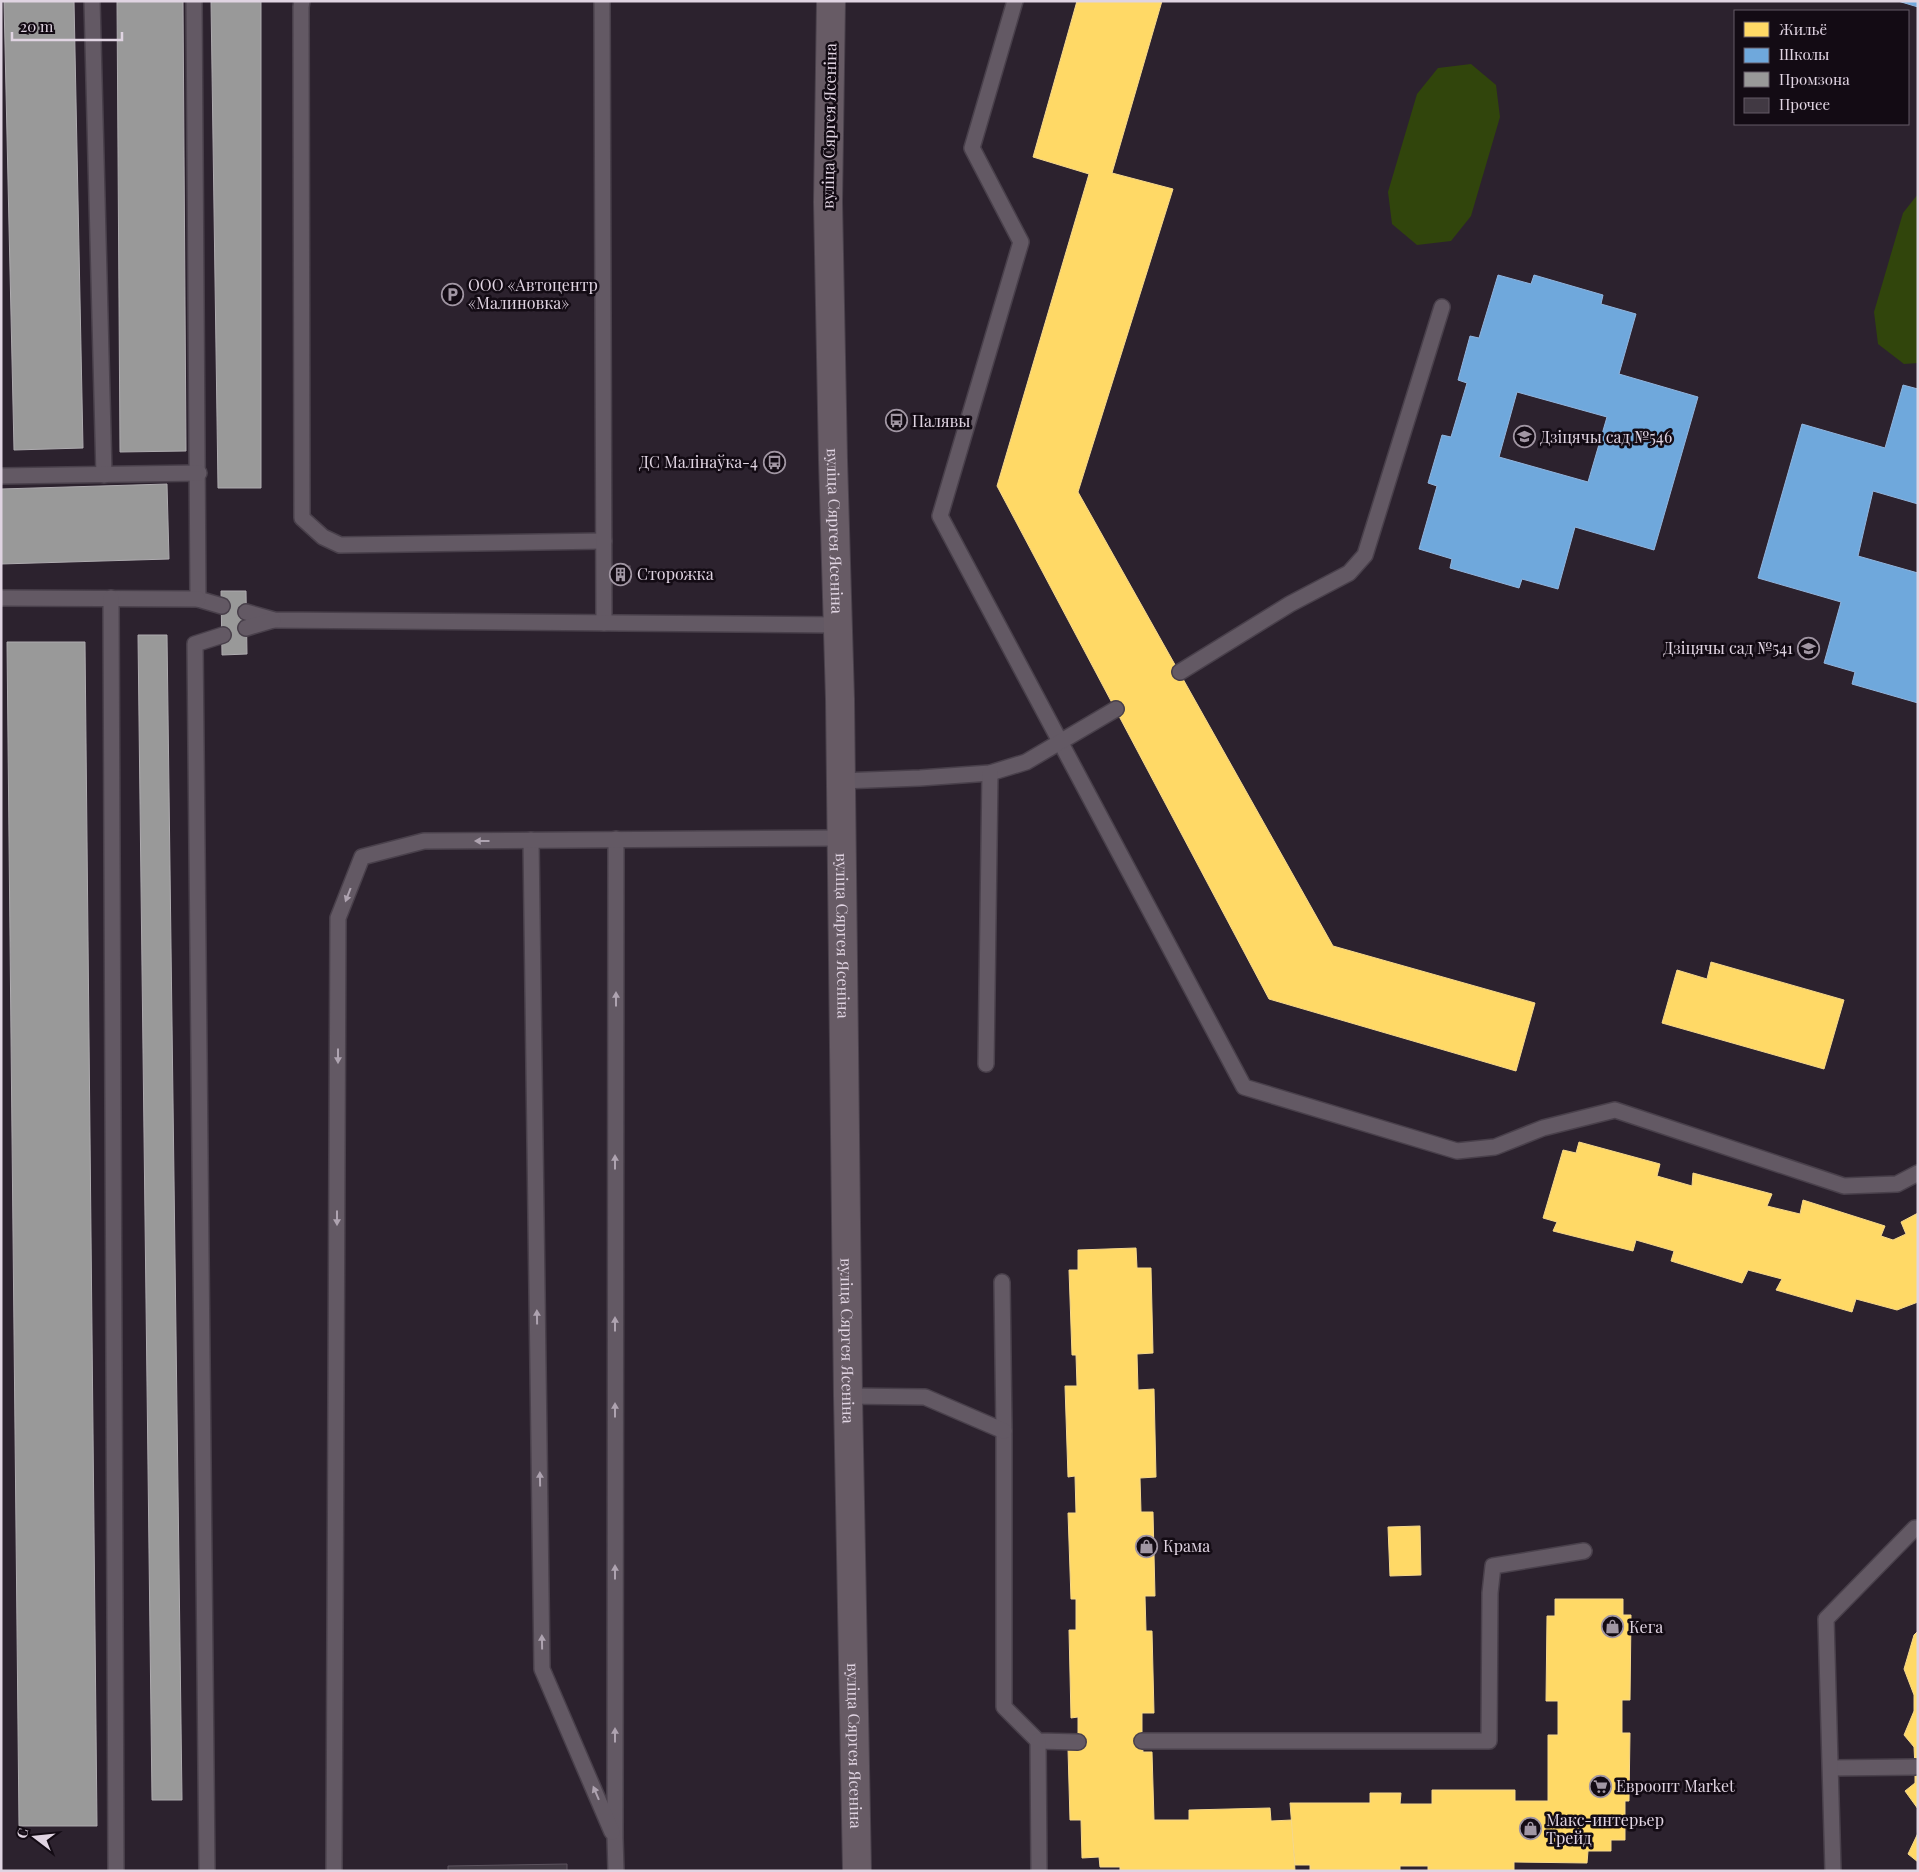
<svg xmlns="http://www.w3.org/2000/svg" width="1919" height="1872" font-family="'Playfair Display',serif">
	<rect width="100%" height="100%" fill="#2c222e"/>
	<g fill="#31450c">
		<path d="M1471 64 1496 85 1500 117 1471 216 1451 241 1417 245 1392 224 1388 192 1417 94 1438 68Z"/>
		<path d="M1918 194V363L1904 364 1878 344 1874 312 1903 213Z"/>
	</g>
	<g fill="#ffd966" stroke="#f6d88b">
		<path d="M1077 1H1162L1112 173 1173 189 1078 492 1333 946 1535 1003 1516 1071 1269 999 997 486 1089 174 1033 157Z"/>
		<path d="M1711 962 1844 1000 1824 1069 1662 1023 1677 970 1707 979Z"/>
		<path d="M1579 1142 1660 1164 1657 1176 1692 1186 1693 1173 1772 1194 1767 1206 1800 1214 1803 1200 1885 1226 1881 1236 1893 1240 1906 1234 1901 1222 1918 1213V1302L1897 1310 1856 1299 1852 1312 1776 1290 1782 1279 1748 1270 1742 1283 1671 1261 1674 1251 1636 1240 1633 1251 1553 1231 1557 1222 1543 1218 1563 1150 1576 1153Z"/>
		<path d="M1136 1248 1137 1268H1151L1153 1353 1137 1354 1138 1390 1154 1389 1156 1477 1140 1478 1141 1512H1153L1155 1596H1145L1146 1631H1152L1154 1713H1142V1741L1143 1752H1152L1154 1820H1189V1810L1270 1808 1271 1821 1292 1820 1295 1871H1120V1867H1100L1099 1857 1082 1858 1081 1820H1070L1068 1749 1078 1742V1717L1071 1718 1069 1630H1076V1599H1071L1068 1513H1076L1075 1476 1068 1477 1065 1386H1077L1076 1355H1072L1069 1270H1078V1250Z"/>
		<path d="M1420 1526 1421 1575 1390 1576 1388 1527Z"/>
		<path d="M1555 1599H1623V1615H1631L1630 1700H1622V1733H1630L1629 1801H1625V1840H1611V1851H1588L1587 1863 1514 1862V1871H1428V1866H1400V1871H1310V1865H1295L1290 1803H1370V1793H1401L1400 1804H1432V1790H1515V1801H1548V1735H1558V1701H1546L1547 1616H1555Z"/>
		<path d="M1918 1631V1809L1905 1791 1915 1783V1767L1914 1747 1904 1735 1914 1711V1695L1904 1669 1914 1635Z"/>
		<path d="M1918 1833V1862L1908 1854Z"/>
	</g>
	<g fill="#6fa8dc" stroke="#91b5de" fill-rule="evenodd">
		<path d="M1898 1H1918V7Z"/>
		<path d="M1498 275 1531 284 1534 275 1603 295 1601 304 1636 314 1619 374 1698 397 1654 550 1575 527 1558 589 1522 579 1519 588 1450 568 1452 559 1419 549 1437 486 1428 483 1442 435 1451 437 1467 383 1458 380 1470 336 1479 338ZM1517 392 1607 417 1588 482 1499 457Z"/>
		<path d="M1903 385 1918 389V504L1873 491 1858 556 1918 573V703L1852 684 1855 672 1824 663 1841 602 1758 578 1802 424 1885 448Z"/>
	</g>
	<g fill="#999" stroke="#aeabaf">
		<path d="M4 1H74L83 448 14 450Z"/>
		<path d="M117 1H183L186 451 120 452Z"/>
		<path d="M211 1H261V488H218Z"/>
		<path d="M167 484 169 559 1 564V489Z"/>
		<path d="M221 591H246L247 654 222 655Z"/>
		<path d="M138 635H167L182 1800H152Z"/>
		<path d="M7 642H85L97 1826H19Z"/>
	</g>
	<g fill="#413943" stroke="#5c535e">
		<rect x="612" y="566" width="18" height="16"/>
		<path d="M567 1864V1871H448V1866Z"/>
	</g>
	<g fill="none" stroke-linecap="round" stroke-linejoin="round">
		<defs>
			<g id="lane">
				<path d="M92 1 104 475"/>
				<path d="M194 1 198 599 222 606"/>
				<path d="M302 1 301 7 302 518 323 537 340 545 604 541"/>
				<path d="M602 1 604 623"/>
				<path d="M1015 1 972 148 1021 242 940 516 1244 1087 1457 1151 1495 1147 1543 1128 1615 1110 1844 1186 1897 1184 1918 1173"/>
				<path d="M1 476 199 473"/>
				<path d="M1 598 198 599"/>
				<path d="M111 598 116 1871"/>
				<path d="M246 612 274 620 838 625"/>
				<path d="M246 628 273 620"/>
				<path d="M1180 672 1290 604 1349 573 1365 555 1442 307"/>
				<path d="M841 781 920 778 990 773 1026 762 1116 709"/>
				<path d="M616 839 615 1838 616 1871"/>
				<path d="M531 840 542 1669 612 1832"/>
				<path d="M986 1064 990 773"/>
				<path d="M1002 1282 1004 1431V1707L1038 1741 1078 1742"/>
				<path d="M848 1396 925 1397 1004 1431"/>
				<path d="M1038 1741 1039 1871"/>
				<path d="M1142 1741H1489L1490 1593 1493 1566 1584 1551"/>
				<path d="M1831 1768 1915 1767"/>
				<path d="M207 1871 195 644 223 635"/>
				<path d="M334 1871 338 918 362 857 424 841 841 838"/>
				<path d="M1833 1871 1826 1619 1915 1528"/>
			</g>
			<g id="secondary">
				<path id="s1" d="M831 1 828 202 833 460 840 699 848 1396 857 1871"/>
			</g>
		</defs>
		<use href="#lane" stroke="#49404b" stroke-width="18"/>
		<use href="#secondary" stroke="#49404b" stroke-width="30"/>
		<use href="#lane" stroke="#635964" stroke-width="15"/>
		<use href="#secondary" stroke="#675b65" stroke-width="28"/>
	</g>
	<defs><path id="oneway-solid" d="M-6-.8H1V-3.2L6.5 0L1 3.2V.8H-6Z" transform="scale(1.25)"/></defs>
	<g fill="#aea3b0">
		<use href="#oneway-solid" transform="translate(482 841) rotate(180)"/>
		<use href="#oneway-solid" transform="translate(348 895) rotate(111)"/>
		<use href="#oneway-solid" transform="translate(616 999) rotate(-90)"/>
		<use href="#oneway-solid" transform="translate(338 1056) rotate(90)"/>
		<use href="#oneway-solid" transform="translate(615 1162) rotate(-90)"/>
		<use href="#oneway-solid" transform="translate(337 1218) rotate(90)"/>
		<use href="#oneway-solid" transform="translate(537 1317) rotate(-91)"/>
		<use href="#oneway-solid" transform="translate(615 1324) rotate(-90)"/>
		<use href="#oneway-solid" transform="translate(615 1410) rotate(-90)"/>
		<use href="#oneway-solid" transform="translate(540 1479) rotate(-91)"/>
		<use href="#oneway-solid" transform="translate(615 1572) rotate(-90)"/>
		<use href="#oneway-solid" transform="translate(542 1642) rotate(-91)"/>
		<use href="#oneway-solid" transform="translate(615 1735) rotate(-90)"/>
		<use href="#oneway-solid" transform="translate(596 1793) rotate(-113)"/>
	</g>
	<defs>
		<symbol id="parking-ring" viewBox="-11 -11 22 22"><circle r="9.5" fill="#130b14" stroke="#a196a3" stroke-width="1.5"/><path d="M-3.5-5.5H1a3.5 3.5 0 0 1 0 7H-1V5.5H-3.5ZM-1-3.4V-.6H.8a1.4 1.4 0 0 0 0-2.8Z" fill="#a196a3"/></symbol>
		<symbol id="bus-ring" viewBox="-11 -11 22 22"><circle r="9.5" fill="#130b14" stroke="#a196a3" stroke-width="1.5"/><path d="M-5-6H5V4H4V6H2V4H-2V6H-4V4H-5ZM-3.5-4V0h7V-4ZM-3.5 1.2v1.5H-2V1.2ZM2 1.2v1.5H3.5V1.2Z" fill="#a196a3"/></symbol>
		<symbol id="school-ring" viewBox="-11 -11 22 22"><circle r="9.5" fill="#130b14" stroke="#a196a3" stroke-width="1.5"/><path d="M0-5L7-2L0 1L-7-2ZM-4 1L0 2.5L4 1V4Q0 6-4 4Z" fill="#a196a3"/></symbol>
		<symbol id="building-ring" viewBox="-11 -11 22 22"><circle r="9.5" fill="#130b14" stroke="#a196a3" stroke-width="1.5"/><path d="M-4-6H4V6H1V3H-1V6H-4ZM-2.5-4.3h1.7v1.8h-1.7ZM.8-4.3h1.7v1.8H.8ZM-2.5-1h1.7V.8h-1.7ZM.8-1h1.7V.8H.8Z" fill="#a196a3"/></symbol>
		<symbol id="shop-ring" viewBox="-11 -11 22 22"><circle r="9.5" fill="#130b14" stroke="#a196a3" stroke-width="1.5"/><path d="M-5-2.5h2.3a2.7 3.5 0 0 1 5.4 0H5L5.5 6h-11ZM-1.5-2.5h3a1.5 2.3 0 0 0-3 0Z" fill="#a196a3"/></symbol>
		<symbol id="supermarket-ring" viewBox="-11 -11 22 22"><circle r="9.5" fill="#130b14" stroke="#a196a3" stroke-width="1.5"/><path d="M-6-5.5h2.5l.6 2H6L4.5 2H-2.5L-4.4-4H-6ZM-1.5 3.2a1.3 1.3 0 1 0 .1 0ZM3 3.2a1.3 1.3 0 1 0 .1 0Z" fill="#a196a3"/></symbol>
	</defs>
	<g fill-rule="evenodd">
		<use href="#parking-ring" x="440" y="282" width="25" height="25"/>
		<use href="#bus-ring" x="884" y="408" width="25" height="25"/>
		<use href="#school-ring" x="1512" y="424" width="25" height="25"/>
		<use href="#bus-ring" x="762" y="450" width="25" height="25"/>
		<use href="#building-ring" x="608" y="562" width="25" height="25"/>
		<use href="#school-ring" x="1796" y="636" width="25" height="25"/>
		<use href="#shop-ring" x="1134" y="1534" width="25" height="25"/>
		<use href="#shop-ring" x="1600" y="1614" width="25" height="25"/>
		<use href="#supermarket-ring" x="1588" y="1774" width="25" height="25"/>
		<use href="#shop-ring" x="1518" y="1816" width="25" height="25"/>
	</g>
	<g text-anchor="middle" stroke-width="5" stroke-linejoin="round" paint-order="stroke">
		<g font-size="16" fill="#e0d4e2" stroke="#130b14">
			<text transform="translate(829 126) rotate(-89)" y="6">вуліца Сяргея Ясеніна</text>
			<text dy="6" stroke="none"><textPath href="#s1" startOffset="530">вуліца Сяргея Ясеніна</textPath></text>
			<text dy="6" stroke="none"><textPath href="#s1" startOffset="935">вуліца Сяргея Ясеніна</textPath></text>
			<text dy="6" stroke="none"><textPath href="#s1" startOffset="1340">вуліца Сяргея Ясеніна</textPath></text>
			<text dy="6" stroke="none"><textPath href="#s1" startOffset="1745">вуліца Сяргея Ясеніна</textPath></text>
		</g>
		<g font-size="16" fill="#e0d4e2" stroke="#130b14" text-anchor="start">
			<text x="468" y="291">ООО «Автоцентр<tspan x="468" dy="18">«Малиновка»</tspan></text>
			<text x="912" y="427">Палявы</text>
			<text x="1540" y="443">Дзіцячы сад №546</text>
			<text x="758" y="468" text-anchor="end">ДС Малінаўка-4</text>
			<text x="637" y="580">Сторожка</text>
			<text x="1793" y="654" text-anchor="end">Дзіцячы сад №541</text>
			<text x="1163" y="1552">Крама</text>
			<text x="1629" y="1633">Кега</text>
			<text x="1616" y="1792">Евроопт Market</text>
			<text x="1546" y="1826">Макс-интерьер<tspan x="1546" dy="18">Трейд</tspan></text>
		</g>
	</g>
	<rect width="1919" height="1872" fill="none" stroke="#e0d4e2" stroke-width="5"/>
	<rect x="1734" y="10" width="175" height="115" fill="#130b14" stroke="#655b66"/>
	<rect x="1744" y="22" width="25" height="15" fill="#ffd966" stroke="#655b66"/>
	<text x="1779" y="35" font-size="15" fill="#e0d4e2">Жильё</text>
	<rect x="1744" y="48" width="25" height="15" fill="#6fa8dc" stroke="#655b66"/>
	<text x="1779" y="60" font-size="15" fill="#e0d4e2">Школы</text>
	<rect x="1744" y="72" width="25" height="15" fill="#999999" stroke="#655b66"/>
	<text x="1779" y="85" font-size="15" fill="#e0d4e2">Промзона</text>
	<rect x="1744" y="98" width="25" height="15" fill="#413943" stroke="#655b66"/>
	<text x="1779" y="110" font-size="15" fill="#e0d4e2">Прочее</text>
	<g transform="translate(35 1837) rotate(286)" stroke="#130b14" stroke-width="4" paint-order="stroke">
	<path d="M0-4L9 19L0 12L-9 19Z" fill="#e0d4e2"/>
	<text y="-8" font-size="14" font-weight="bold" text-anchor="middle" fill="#e0d4e2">С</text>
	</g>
	<path d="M12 32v8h110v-8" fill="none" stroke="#e0d4e2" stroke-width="2.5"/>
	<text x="20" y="32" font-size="15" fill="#e0d4e2" stroke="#130b14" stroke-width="4" paint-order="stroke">20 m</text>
</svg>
